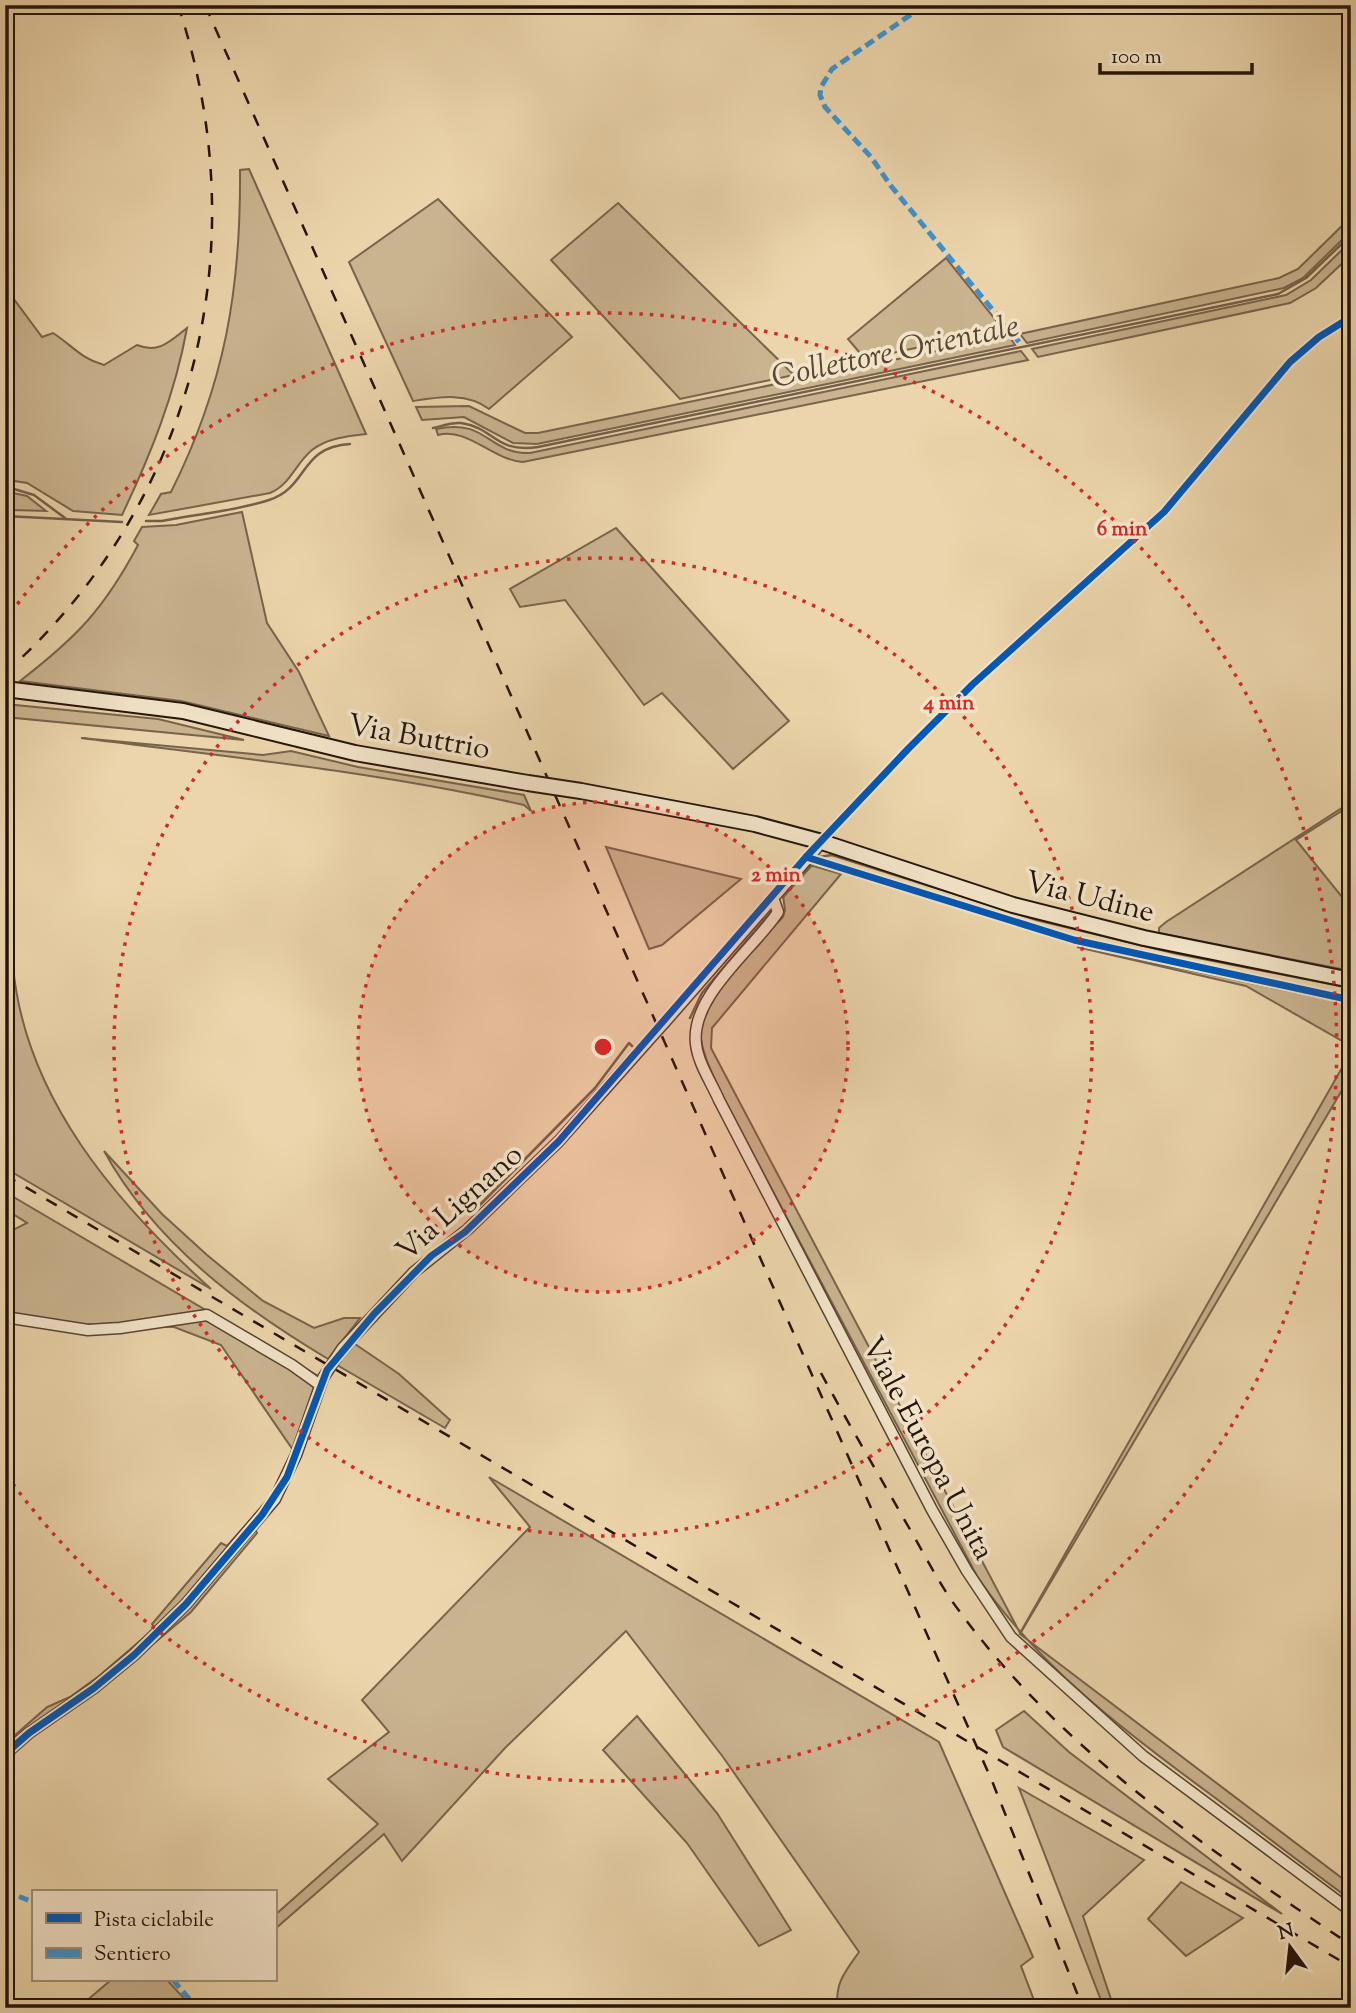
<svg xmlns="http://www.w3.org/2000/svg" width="1356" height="2013" font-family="'Sorts Mill Goudy',serif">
	<rect width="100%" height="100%" fill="#ecd5ac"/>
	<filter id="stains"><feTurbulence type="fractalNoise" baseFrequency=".00286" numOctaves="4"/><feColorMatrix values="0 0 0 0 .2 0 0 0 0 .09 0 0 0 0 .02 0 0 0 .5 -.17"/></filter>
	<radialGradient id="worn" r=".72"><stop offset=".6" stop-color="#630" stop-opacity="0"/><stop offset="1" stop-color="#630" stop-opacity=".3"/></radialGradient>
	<g fill="#cab490" stroke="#77644c" stroke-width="2">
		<path d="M249 169 366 434C348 436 327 438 312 450 295 464 291 484 270 493L149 515 161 494 171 492C225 384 241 289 240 170Z"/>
		<path d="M438 199 572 337 489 409C467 392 439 397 413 401L349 262Z"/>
		<path d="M618 203 794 375 680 399 551 260Z"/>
		<path d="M1351 217V231L1303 278 1284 288 1027 343 1020 334 1279 278 1298 269Z"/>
		<path d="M1351 241V255L1316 288 1290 303 1038 357 1032 349 1286 295 1311 280Z"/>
		<path d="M946 258 1003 329 865 359 848 339Z"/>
		<path d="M5 287 42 337 53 333C73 346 80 358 104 365L137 345C159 354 170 341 187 328 175 394 151 454 122 515L73 511 27 483 14 481 13 493 27 496 46 511 12 510 11 523 5 522Z"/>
		<path d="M1009 336 1015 345 537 444 513 443 464 417 422 420 416 407 469 406 525 433H538Z"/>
		<path d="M1021 351 1028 360 523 462C492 460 468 427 438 435L436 429C488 418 487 454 530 453Z"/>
		<path d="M242 512 267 623 299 672 329 736 181 701 20 681C77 637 104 609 138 545L134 541 142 527 176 525Z"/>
		<path d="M616 528 789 721 733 769 662 693 644 705 565 600 520 607 510 589Z"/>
		<path d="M5 704 158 719 244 740 5 717Z"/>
		<path d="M5 727C12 806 6 886 13 966 25 1098 116 1203 211 1289L5 1168Z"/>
		<path d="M81 738 263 755 291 751 358 767 524 795 531 811 524 805C378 772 230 757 81 738Z"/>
		<path d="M1351 802V805L1296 840 1351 908V971L1159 933V928L1166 922Z"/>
		<path d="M606 847 741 879 662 945 649 949Z"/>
		<path d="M810 865 841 874 712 1028 711 1048 1020 1633 1351 1052V1075L1020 1634 1351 1885V1900C1303 1865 1257 1829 1210 1794 1124 1731 1037 1665 977 1576L724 1099C716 1080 704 1060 701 1039 697 998 757 945 783 917L785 910 783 895Z"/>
		<path d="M1077 947 1351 1004V1046L1246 986Z"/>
		<path d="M104 1151 162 1214 207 1255 263 1301 314 1328 344 1318H360L328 1359C239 1306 154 1242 104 1151Z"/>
		<path d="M5 1192 318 1376 293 1450 221 1345 174 1327 72 1324 5 1312V1234L27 1223 5 1209Z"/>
		<path d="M355 1344 399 1374 450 1420 445 1428 337 1365Z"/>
		<path d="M489 1477 939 1742 1033 1957 1021 1966 1037 2008H838C834 1983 846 1971 859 1952L723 1757 626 1631 505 1748 402 1861 384 1834 275 1929V1915L378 1824 328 1779 389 1732 362 1700 530 1527Z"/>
		<path d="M251 1519 257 1533 191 1612 113 1678 32 1735 5 1759V1744L47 1707 70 1697 99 1676 155 1628 152 1624 221 1543 227 1546Z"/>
		<path d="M1024 1711 1069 1752 1282 1914 1003 1747 996 1730Z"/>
		<path d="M637 1716 717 1813 791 1930 759 1946 687 1843 603 1750Z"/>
		<path d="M1019 1788 1144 1860 1083 1916 1114 2008H1104Z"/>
		<path d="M1181 1882 1243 1918 1186 1956 1148 1919Z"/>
		<path d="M111 1980H167L193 2008H78Z"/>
	</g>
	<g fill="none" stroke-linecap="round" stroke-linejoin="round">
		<g stroke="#73604a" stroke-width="2.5">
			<path d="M433 428C442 426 452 422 461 423 496 428 493 453 538 447L1278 294 1306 278 1351 235"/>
			<path d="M14 489 34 495 65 518"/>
			<path d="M5 516 122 522"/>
			<path d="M146 521H162C197 514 236 511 269 500 309 487 299 447 350 444"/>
			<path d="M819 857 832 855 1037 920 1174 953 1351 988"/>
			<path d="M783 897 813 864"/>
			<path d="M690 1018 702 993 771 912"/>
			<path d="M471 1214 595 1088 629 1043 632 1046"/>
		</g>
		<defs>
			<g id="street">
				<path d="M773 898 778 912C754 949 690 996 696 1044 698 1063 711 1082 719 1100L932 1510 967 1571 1011 1637 1143 1756 1351 1911"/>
				<path d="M665 1022 822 842"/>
				<path d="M5 1317 88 1330 120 1328 207 1315 292 1365 320 1385"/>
				<path d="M5 1754 29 1733 94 1688 134 1655 186 1604 275 1499 296 1455 323 1378 342 1349 414 1272 468 1229 559 1141 647 1042"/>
			</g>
			<g id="secondary">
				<path d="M5 689 183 711 355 753 528 783"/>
				<path d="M581 791 755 824 822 842 1013 905 1144 938 1351 980"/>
			</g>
		</defs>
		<use href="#street" stroke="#564432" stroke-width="13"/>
		<use href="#secondary" stroke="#241409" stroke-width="18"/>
		<use href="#street" stroke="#f3e4c9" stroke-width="10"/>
		<use href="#secondary" stroke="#f3e4c9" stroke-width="14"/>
		<g stroke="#241409" stroke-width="2.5" stroke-dasharray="12 12" stroke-linecap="butt">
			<path d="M205 5 992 1781 1083 2008"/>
			<path d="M5 673C196 503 258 245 178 5"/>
			<path d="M5 1175 1351 1967"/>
			<path d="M821 1373C849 1425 879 1475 908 1526 925 1555 940 1586 960 1612 1062 1751 1209 1850 1351 1945"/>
		</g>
		<defs>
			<path id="street-bridge" d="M647 1042 665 1022"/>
			<path id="secondary-bridge" d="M528 783 581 791"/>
		</defs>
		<use href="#street-bridge" stroke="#564432" stroke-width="13" stroke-linecap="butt"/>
		<use href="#secondary-bridge" stroke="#241409" stroke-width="18" stroke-linecap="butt"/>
		<use href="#street-bridge" stroke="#f3e4c9" stroke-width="10"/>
		<use href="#secondary-bridge" stroke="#f3e4c9" stroke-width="14"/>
		<g stroke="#3b93d2" stroke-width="5" stroke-dasharray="10 5" stroke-linecap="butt">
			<path d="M916 5 919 9 832 69 821 87 820 95 825 107 871 157 891 186 1019 342"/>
			<path d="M5 1891 33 1902"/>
			<path d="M173 1980 197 2008"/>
		</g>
		<defs>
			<g id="cycleway">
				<path d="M806 857 1074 940 1351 1000"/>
				<path d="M5 1754 29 1733 94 1688 134 1655 186 1604 262 1515 287 1477 327 1370 374 1314 431 1256 465 1232 559 1141 806 857 908 749 973 684 1164 512 1290 362 1319 337 1351 317"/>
			</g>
		</defs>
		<use href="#cycleway" stroke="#f3e4c9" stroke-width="11"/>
		<use href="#cycleway" stroke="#0057b8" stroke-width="7"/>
	</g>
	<circle cx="603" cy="1047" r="245" fill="#d62828" fill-opacity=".12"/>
	<g fill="none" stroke="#d62828" stroke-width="3.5" stroke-dasharray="3.5 7">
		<circle cx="603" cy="1047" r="245"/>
		<circle cx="603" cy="1047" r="489"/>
		<path d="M5 621A734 734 0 1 1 5 1473"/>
	</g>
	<g text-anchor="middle" stroke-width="7" stroke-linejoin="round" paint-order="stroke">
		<g font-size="30" fill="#241409" stroke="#f3e4c9">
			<text transform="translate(419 736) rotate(10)" y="10">Via Buttrio</text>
			<text transform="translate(1090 896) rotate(14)" y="10">Via Udine</text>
			<text transform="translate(459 1202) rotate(-42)" y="10">Via Lignano</text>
			<text transform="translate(929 1448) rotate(62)" y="10">Viale Europa Unita</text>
		</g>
		<g font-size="32" font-style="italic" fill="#594734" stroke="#f3e4c9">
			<text transform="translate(895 350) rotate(-12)" y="11">Collettore Orientale</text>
		</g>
	</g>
	<circle cx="603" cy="1047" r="10" fill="#d62828" stroke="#f3e4c9" stroke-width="3.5"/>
	<g font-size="21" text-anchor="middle" font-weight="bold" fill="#d62828" stroke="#f3e4c9" stroke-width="7" stroke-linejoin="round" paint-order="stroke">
		<text x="1122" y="535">6 min</text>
		<text x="949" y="709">4 min</text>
		<text x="776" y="881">2 min</text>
	</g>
	<rect width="1356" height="2013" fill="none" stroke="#ecd5ac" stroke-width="28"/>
	<rect x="7" y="7" width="1342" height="1999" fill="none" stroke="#241409" stroke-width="3.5"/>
	<rect x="14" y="14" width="1328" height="1985" fill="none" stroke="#241409" stroke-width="2"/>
	<rect x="32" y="1890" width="245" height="91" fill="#f3e4c9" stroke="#a0917c" stroke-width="2"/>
	<rect x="46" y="1913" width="35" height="10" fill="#0057b8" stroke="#a0917c" stroke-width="2"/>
	<text x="94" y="1926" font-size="21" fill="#241409">Pista ciclabile</text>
	<rect x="46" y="1948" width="35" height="10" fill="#3b93d2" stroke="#a0917c" stroke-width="2"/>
	<text x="94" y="1960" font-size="21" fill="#241409">Sentiero</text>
	<g transform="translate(1290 1947) rotate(345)" stroke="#f3e4c9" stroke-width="5" paint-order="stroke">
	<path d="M0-5L12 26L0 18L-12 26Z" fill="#241409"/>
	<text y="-10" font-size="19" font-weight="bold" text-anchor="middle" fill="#241409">N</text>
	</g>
	<path d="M1100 63v10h152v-10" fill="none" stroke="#241409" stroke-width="3.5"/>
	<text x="1111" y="63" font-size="21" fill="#241409" stroke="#f3e4c9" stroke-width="5" paint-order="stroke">100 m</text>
	<rect width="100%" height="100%" filter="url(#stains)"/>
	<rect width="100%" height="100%" fill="url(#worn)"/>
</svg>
